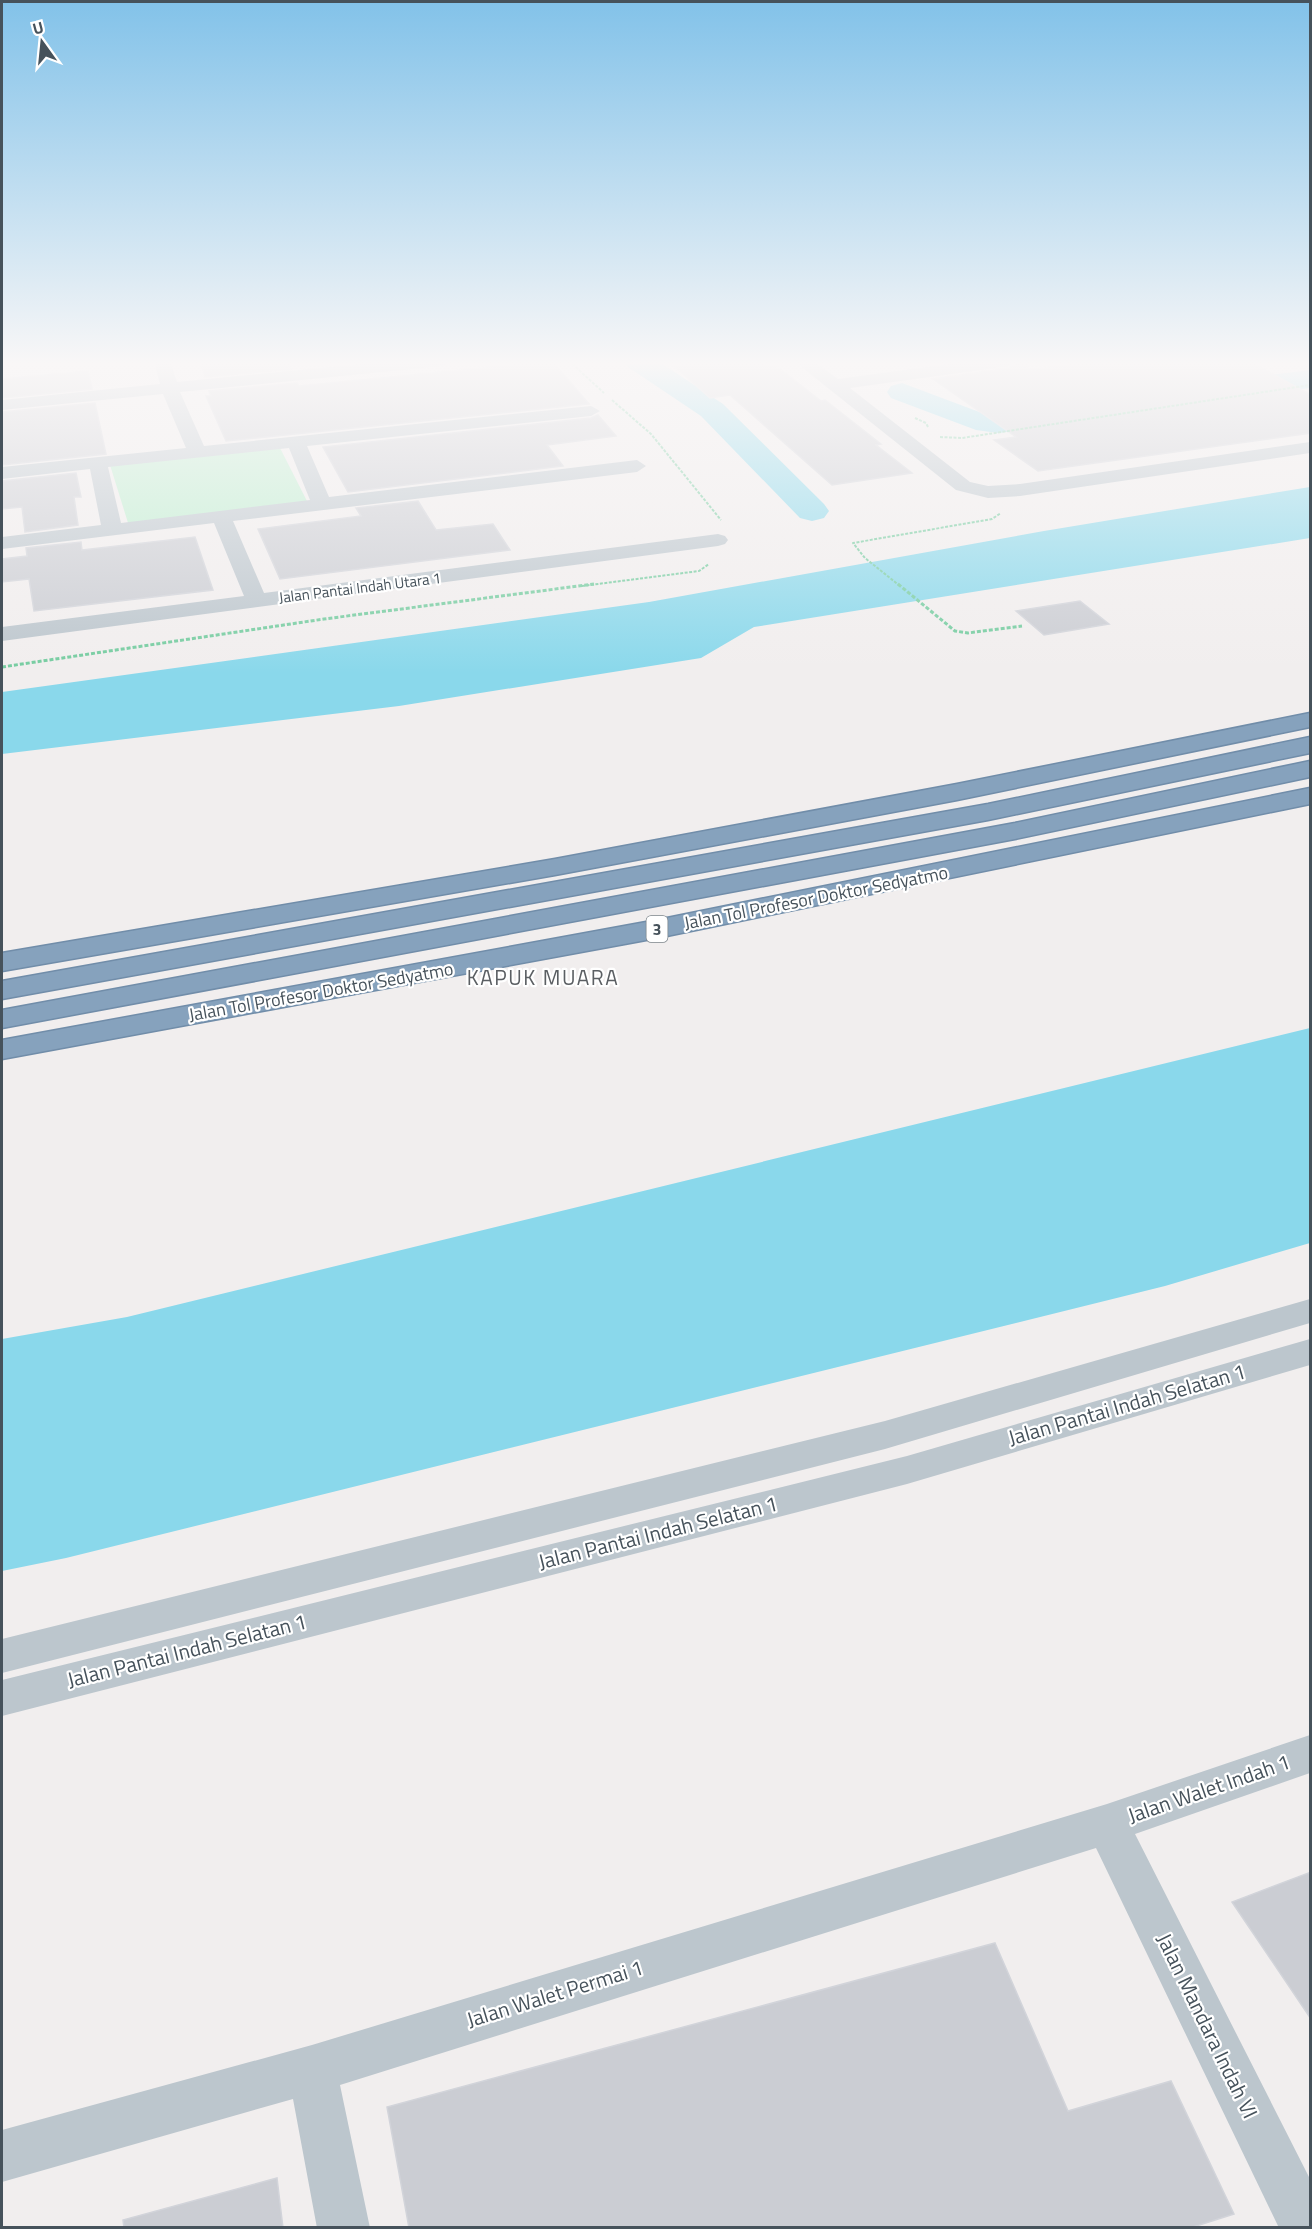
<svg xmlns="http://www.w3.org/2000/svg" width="1312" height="2229" font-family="'Titillium Web',sans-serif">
	<rect width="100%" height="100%" fill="#f1eeee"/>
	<path fill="#bceecf" d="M279 446 309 505 129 526 110 465Z"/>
	<g fill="#8ad8eb">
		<path d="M1310 487V538L754 627 701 658 399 706 2 754V692L649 602 1044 531Z"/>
		<path d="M1310 1028V1243L1165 1286 66 1558 2 1571V1339L127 1317Z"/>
	</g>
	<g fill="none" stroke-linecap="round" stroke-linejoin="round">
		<g fill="#8ad8eb" fill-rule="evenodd">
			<path d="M624 361H658L723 404 824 504 829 511 824 518 812 521 800 518 701 416 628 367Z"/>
			<path d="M1310 370V388L1212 400 1201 397 1197 391 1201 385 1212 382Z"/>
			<path d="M902 383 982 413 998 415 1071 406 1082 408 1086 415 1082 422 1071 424 998 433 976 430 891 398 887 392 891 386Z"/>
		</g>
	</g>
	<g fill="#cbcdd3" stroke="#d2d4da" stroke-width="1.5">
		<path d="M200 361H288L291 369 205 377Z"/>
		<path d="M552 361 589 404 226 441 206 396H211L209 391 297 383 299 386Z"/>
		<path d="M716 361H759L765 366 775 365 821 401 825 400 881 444 876 445 912 473 832 485 730 395 710 398 674 366Z"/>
		<path d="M1019 361H1027L1028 370 1100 361H1249L1311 395V433L1038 471 994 440 1016 437 933 379 1009 368Z"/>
		<path d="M88 371 92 389 2 398V379Z"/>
		<path d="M95 403 106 454 2 465V412Z"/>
		<path d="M598 415 616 436 547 445 563 466 348 492 323 447 591 418Z"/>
		<path d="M76 473 81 497H74L78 525 25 532 22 507 2 509V481Z"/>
		<path d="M418 501 436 530 493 524 510 550 280 579 258 529 361 516 356 508Z"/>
		<path d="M195 537 213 590 34 611 29 579 2 582V559L27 556 26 548 81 542 82 550Z"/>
		<path d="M1080 601 1109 624 1044 635 1016 611Z"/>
		<path d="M1311 1872V2019L1232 1902Z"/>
		<path d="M995 1943 1068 2111 1171 2081 1234 2214 1190 2228H409L387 2107Z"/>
		<path d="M277 2178 283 2228H124L123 2220Z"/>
	</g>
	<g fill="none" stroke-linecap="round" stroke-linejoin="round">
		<defs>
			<g id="highway">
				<path d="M1310 713V727L957 800 555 875 2 971V953L555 859 957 784Z"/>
				<path d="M1310 737V753L988 820 2 999V981L988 804Z"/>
				<path d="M1310 761V777L1015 839 2 1028V1010L1015 823Z"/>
				<path d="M1310 788V804L657 938 2 1059V1040L657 920Z"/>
			</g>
		</defs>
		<use href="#highway" stroke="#718da9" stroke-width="3"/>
		<g stroke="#75cca0" stroke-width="2" stroke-dasharray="3 1.5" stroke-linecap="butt">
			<path d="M569 361 604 393"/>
			<path d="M612 400 651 434 721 520"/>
			<path d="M915 418 926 423 928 427"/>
			<path d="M940 437 962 438 1310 385"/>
			<path d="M582 586 699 571 709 564"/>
			<path d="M900 586 865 558 853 543 992 519 1001 513"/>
		</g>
		<g stroke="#75cca0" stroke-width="3" stroke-dasharray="4 2" stroke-linecap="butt">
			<path d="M898 584 955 631 968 633 1022 626"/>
			<path d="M2 667 324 619 594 584"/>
		</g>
		<g fill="#bcc6cd" fill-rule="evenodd">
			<path d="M154 361H170L177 382 390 361H450L442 366 180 392 204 446 591 406 600 411 591 416 307 446 329 497 637 460 646 466 637 472 233 521 264 593 718 534 725 536 728 540 725 544 718 546 2 641V627L244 596 214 523 2 549V537L101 525 90 469 2 479V467L186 448 163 394 2 410V400L160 384ZM289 448 310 500 121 523 108 467Z"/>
			<path d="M794 361H813L838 379 971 361H1017L1009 366 850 388 970 482 988 486 1020 484 1310 442V453L1020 496 988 498 956 490Z"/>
			<path d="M1310 1299V1323L885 1449 2 1673V1639L885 1421Z"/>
			<path d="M1310 1339V1365L907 1484 2 1716V1680L907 1456Z"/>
			<path d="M1310 1735V1773L1135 1834 1310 2179V2228H1279L1096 1848 340 2085 370 2228H317L293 2099 2 2182V2130L312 2045 1107 1804Z"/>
		</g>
		<use href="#highway" fill="#86a2bd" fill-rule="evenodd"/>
	</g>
	<linearGradient id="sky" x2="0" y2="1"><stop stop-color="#82c2e9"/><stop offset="0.54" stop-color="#f9f7f7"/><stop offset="1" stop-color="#f9f7f7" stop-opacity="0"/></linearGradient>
	<rect width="1312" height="673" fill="url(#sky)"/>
	<g text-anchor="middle" stroke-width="4.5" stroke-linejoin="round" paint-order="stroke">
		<g font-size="15" fill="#46525b" stroke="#fff">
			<text transform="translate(360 588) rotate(-7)" y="5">Jalan Pantai Indah Utara 1</text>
		</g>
		<rect fill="#fff" stroke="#7e868c" stroke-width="1.5" x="646.5" y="916" width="21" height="26" rx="4.5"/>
		<g font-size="16" font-weight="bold" fill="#46525b">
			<text x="657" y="935">3</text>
		</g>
		<g font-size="18" fill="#46525b" stroke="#fff">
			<text transform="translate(816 898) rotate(-11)" y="6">Jalan Tol Profesor Doktor Sedyatmo</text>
			<text transform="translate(321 992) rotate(-10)" y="6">Jalan Tol Profesor Doktor Sedyatmo</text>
		</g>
		<g font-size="21" letter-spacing="1.5" fill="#5b5f63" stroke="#fff">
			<text x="543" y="985">KAPUK MUARA</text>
		</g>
		<g font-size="21" fill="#46525b" stroke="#fff">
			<text transform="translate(1127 1405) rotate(-16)" y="7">Jalan Pantai Indah Selatan 1</text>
			<text transform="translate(658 1533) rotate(-14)" y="7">Jalan Pantai Indah Selatan 1</text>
			<text transform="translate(187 1651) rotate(-14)" y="7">Jalan Pantai Indah Selatan 1</text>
			<text transform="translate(1209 1789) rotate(-19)" y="7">Jalan Walet Indah 1</text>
			<text transform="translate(555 1994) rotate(-17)" y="7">Jalan Walet Permai 1</text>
			<text transform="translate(1207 2026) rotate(64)" y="7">Jalan Mandara Indah VI</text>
		</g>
	</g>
	<rect width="1312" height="2229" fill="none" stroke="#46525b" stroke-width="6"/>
	<g transform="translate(42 42) rotate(345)" stroke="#ffffff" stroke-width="4.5" paint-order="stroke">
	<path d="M0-4.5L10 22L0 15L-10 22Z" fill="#46525b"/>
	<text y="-9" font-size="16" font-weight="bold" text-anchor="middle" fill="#46525b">U</text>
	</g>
</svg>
